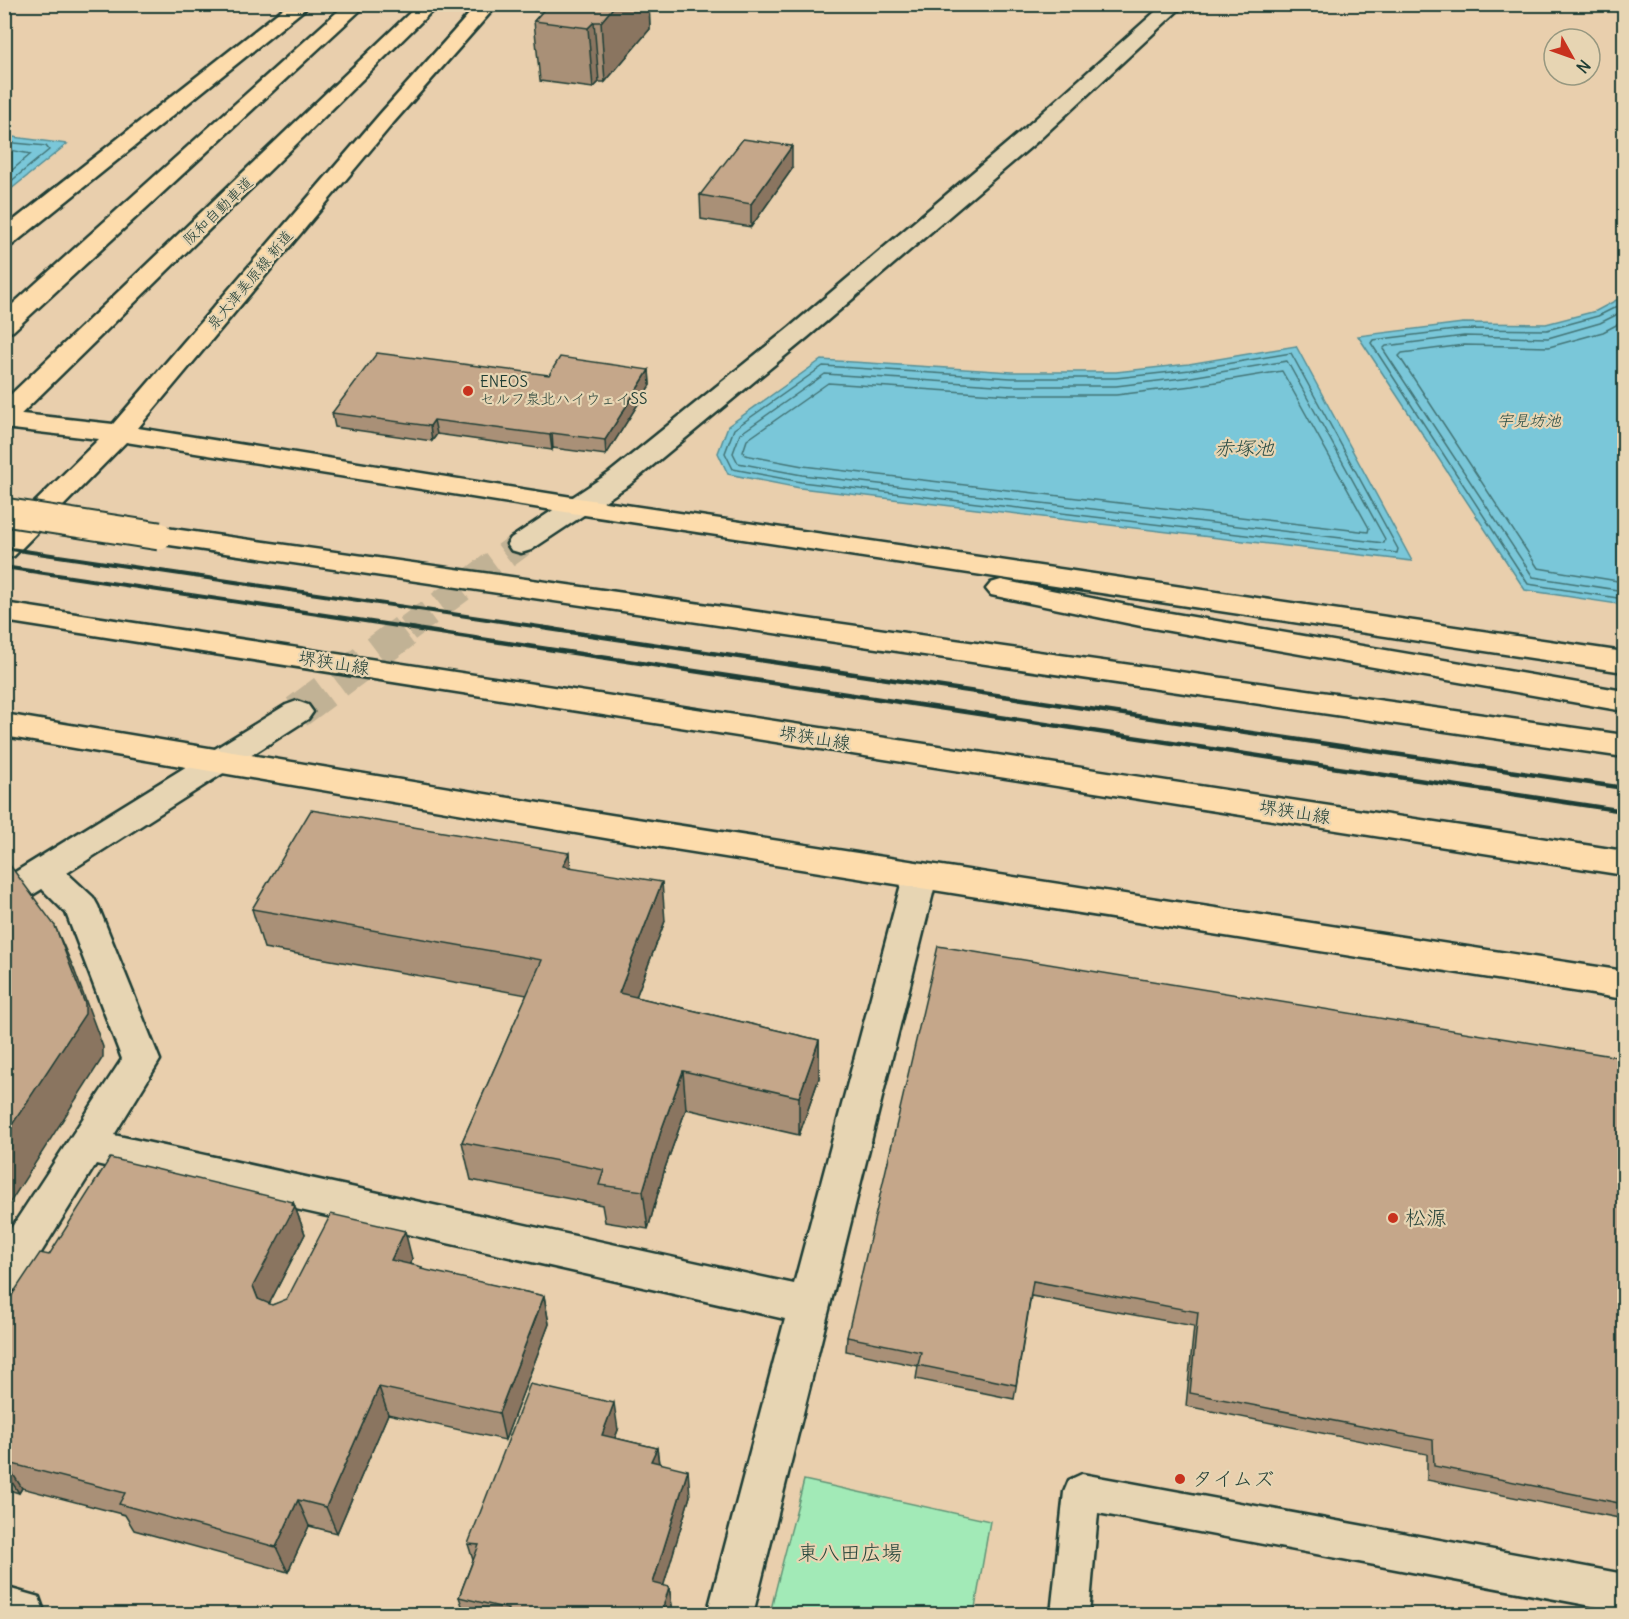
<svg xmlns="http://www.w3.org/2000/svg" width="1629" height="1619" font-family="Delius,'Klee One',sans-serif">
	<rect width="100%" height="100%" fill="#e9cfad"/>
	<filter id="ink" filterUnits="userSpaceOnUse"><feTurbulence type="fractalNoise" baseFrequency=".0167" numOctaves="2"/><feDisplacementMap in="SourceGraphic" scale="12" xChannelSelector="R" yChannelSelector="G"/><feConvolveMatrix kernelMatrix="1 2 1 2 8 2 1 2 1" color-interpolation-filters="sRGB"/></filter>
	<g filter="url(#ink)">
		<path fill="#a2eab7" stroke="#609476" stroke-width="1.5" d="M804 1480 990 1521 974 1614H770C780 1569 793 1525 804 1480Z"/>
		<g fill="#7ac7d9" stroke="#569097" stroke-width="1.5">
			<path d="M5 136 67 144 5 194Z"/>
			<path d="M1624 296V605L1525 590 1358 336 1463 323 1546 324 1596 311Z"/>
			<path d="M1296 346 1412 561 800 488 728 474 718 453 728 426 821 360 1012 372H1116L1189 364Z"/>
		</g>
		<g fill="none" stroke-linecap="round" stroke-linejoin="round">
			<g stroke="#437476" stroke-width="1.5">
				<path d="M4 142 46 146 49 150 4 187"/>
				<path d="M4 149 31 154 4 177"/>
				<path d="M1624 303 1598 316 1547 330 1463 329 1373 340 1371 343 1528 584 1624 599"/>
				<path d="M1624 311 1600 323 1548 338 1464 336 1386 346 1383 349 1533 577 1624 591"/>
				<path d="M1624 321 1603 332 1549 347 1464 345 1402 353 1399 356 1538 568 1624 582"/>
				<path d="M1291 353 1398 549 1397 553 801 482 733 469 725 453 734 429 823 366 1011 378H1116L1190 370Z"/>
				<path d="M1287 361 1385 539 1384 543 802 475 738 463 733 453 740 434 825 374 1011 386H1116L1191 377Z"/>
				<path d="M1282 371 1369 528 1368 532 803 466 745 455 743 452 747 440 828 383 1011 395H1116L1192 386Z"/>
			</g>
			<path stroke="#c1b295" stroke-width="27" stroke-dasharray="27 14" stroke-linecap="butt" d="M407 629 521 544"/>
			<path stroke="#c1b295" stroke-width="34" stroke-dasharray="34 16" stroke-linecap="butt" d="M297 712 409 628"/>
			<defs>
				<path id="service" d="M1082 1474 1624 1574V1612L1098 1513 1089 1614H1051L1064 1492 1069 1480Z"/>
				<g id="minor">
					<path d="M1164 4H1185L1040 139 808 337 629 485 531 550 521 553 511 550 507 544 511 538 609 473 790 327 1024 129Z"/>
					<path d="M297 701 308 705 313 712 308 719 67 873 93 897 98 906 160 1060 114 1135 794 1284 903 877 908 868 920 864 932 868 937 877 753 1614H707L785 1319 96 1164 19 1288 4 1293V1239L122 1059 66 913 42 889 16 905 4 909V879L286 705Z"/>
				</g>
				<path id="tertiary" d="M4 1587 39 1597 45 1614H4Z"/>
				<g id="primary">
					<path d="M289 4H311L12 245 4 247V228Z"/>
					<path d="M478 4H498L394 122 138 428 578 498 1624 652V672L578 514 126 442 14 556 4 559V533L99 439 4 428V412L113 424 380 114Z"/>
					<path d="M159 527 1624 735V757L149 542 145 536 149 530Z"/>
					<path d="M1001 580 1141 608 1624 691V711L1141 626 991 595 986 589 991 583Z"/>
					<path d="M4 603 1624 851V875L4 621Z"/>
					<path d="M4 714 611 815 1624 971V999L611 839 4 736Z"/>
				</g>
				<g id="motorway">
					<path d="M346 4H367L13 331 4 333V312Z"/>
					<path d="M419 4H439L13 422 4 424V401Z"/>
				</g>
			</defs>
			<use href="#service" stroke="#1f3d34" stroke-width="5"/>
			<use href="#minor" stroke="#1f3d34" stroke-width="5"/>
			<use href="#tertiary" stroke="#1f3d34" stroke-width="5"/>
			<use href="#primary" stroke="#1f3d34" stroke-width="5"/>
			<use href="#motorway" stroke="#1f3d34" stroke-width="5"/>
			<use href="#service" fill="#e7d5b3" fill-rule="evenodd"/>
			<use href="#minor" fill="#e7d5b3" fill-rule="evenodd"/>
			<use href="#tertiary" fill="#e7d5b3" fill-rule="evenodd"/>
			<use href="#primary" fill="#fddcac" fill-rule="evenodd"/>
			<use href="#motorway" fill="#fddcac" fill-rule="evenodd"/>
			<g stroke="#1f3d34" stroke-width="4">
				<path d="M4 548 554 629"/>
				<path d="M4 567 418 629"/>
			</g>
			<g stroke="#1f3d34" stroke-width="4.5">
				<path d="M408 628 1624 811"/>
				<path d="M543 628 1624 788"/>
			</g>
			<defs>
				<path id="primary-bridge" d="M4 512 159 536"/>
			</defs>
			<use href="#primary-bridge" stroke="#1f3d34" stroke-width="31" stroke-linecap="butt"/>
			<use href="#primary-bridge" stroke="#fddcac" stroke-width="27"/>
		</g>
		<g fill="#a99077" stroke="#1f3d34" stroke-width="1.5">
			<path d="M549 4H649L650 29 605 82H599L593 88 540 81 534 21Z"/>
			<path d="M792 169 751 227 701 219 700 195Z"/>
			<path d="M649 370 650 385 606 455 553 448 552 450 437 434 432 441 335 427 332 413 549 375Z"/>
			<path d="M571 867 665 921 636 997 819 1040V1078L799 1135 686 1109 665 1168 648 1229 605 1222 602 1205 471 1180 462 1142 527 995 264 948 252 909Z"/>
			<path d="M1624 1058V1519L1427 1480V1454L1186 1406 1194 1326 1031 1296 1014 1399 916 1379 918 1366 846 1351 847 1337Z"/>
			<path d="M293 1202 305 1234 269 1304 272 1305 412 1259 410 1264 422 1267V1270L544 1296 549 1324 505 1440 388 1414 337 1533 309 1526 288 1572 134 1530 125 1515 22 1488 19 1493 6 1489 4 1491V1307L49 1255Z"/>
			<path d="M618 1430 615 1438 657 1448 659 1463 690 1496 663 1586 669 1587 673 1612 672 1614H465L459 1597 473 1560 468 1544Z"/>
		</g>
		<g fill="#8a7561" stroke="#1f3d34" stroke-width="1.5">
			<path d="M616 4H649L650 29 605 82 601 22Z"/>
			<path d="M594 22 599 82 593 88 588 28Z"/>
			<path d="M792 146V169L751 227V204Z"/>
			<path d="M649 370 650 385 606 455 605 440Z"/>
			<path d="M434 420 437 434 432 441 430 426Z"/>
			<path d="M552 433 553 448 552 450 550 435Z"/>
			<path d="M569 853 574 892 563 866Z"/>
			<path d="M662 882 665 921 623 1031 619 993Z"/>
			<path d="M55 926 74 969 103 1047V1057L4 1212V1137Z"/>
			<path d="M819 1040V1078L799 1135V1097Z"/>
			<path d="M683 1071 686 1109 665 1168 648 1229 643 1191 661 1131Z"/>
			<path d="M293 1202 305 1234 264 1314 253 1286Z"/>
			<path d="M405 1231 412 1259 399 1288 391 1260Z"/>
			<path d="M544 1296 549 1324 505 1440 499 1413Z"/>
			<path d="M379 1387 388 1414 337 1533 326 1507Z"/>
			<path d="M614 1403 618 1430 606 1461 602 1435Z"/>
			<path d="M657 1448 660 1474 651 1461Z"/>
			<path d="M5 1462 22 1488 19 1493 4 1470Z"/>
			<path d="M688 1470 690 1496 657 1608 653 1583Z"/>
			<path d="M298 1500 309 1526 288 1572 276 1547Z"/>
			<path d="M669 1587 673 1612 672 1614H661Z"/>
		</g>
		<g fill="#c5a78a" stroke="#1f3d34" stroke-width="1.5">
			<path d="M549 4H616L601 22H594L588 28 534 21Z"/>
			<path d="M743 139 792 146 751 204 700 195Z"/>
			<path d="M377 353 549 375 560 357 649 370 605 440 552 433 550 435 434 420 430 426 332 413Z"/>
			<path d="M311 810 569 853 563 866 662 882 619 993 819 1040 799 1097 683 1071 661 1131 643 1191 599 1185 604 1170 462 1142 542 960 252 909Z"/>
			<path d="M9 864 55 926 85 1004V1014L4 1137V867Z"/>
			<path d="M938 946 1624 1058V1504L1434 1466 1433 1440 1190 1393 1198 1312 1033 1281 1016 1385 918 1365 921 1352 847 1337Z"/>
			<path d="M110 1158 293 1202 292 1205 295 1206 253 1286 258 1299 272 1305 287 1299 331 1214 405 1231 391 1260 422 1267 421 1269 544 1296 499 1413 379 1387 326 1507 298 1500 276 1547 119 1504 125 1493 5 1462 4 1463V1307L40 1253 49 1255Z"/>
			<path d="M530 1384 614 1403 602 1435 657 1448 651 1461 688 1470 653 1583 669 1587 661 1614H506L508 1609 459 1597 479 1545 468 1544Z"/>
		</g>
	</g>
	<g fill="#c8321e" stroke="#e7d5b3" stroke-width="2">
		<circle cx="468" cy="391" r="6"/>
		<circle cx="1393" cy="1218" r="6"/>
		<circle cx="1180" cy="1479" r="6"/>
	</g>
	<g text-anchor="middle" stroke-width="4.5" stroke-linejoin="round" paint-order="stroke">
		<g font-size="15" fill="#1f3d34" stroke="#e7d5b3">
			<text transform="translate(218 211) rotate(-44)" y="5">阪和自動車道</text>
			<text transform="translate(250 280) rotate(-50)" y="5">泉大津美原線 新道</text>
		</g>
		<g font-size="15" fill="#1f3d34" stroke="#e7d5b3" text-anchor="start">
			<text x="480" y="387">ENEOS<tspan x="480" dy="17">セルフ泉北ハイウェイSS</tspan></text>
		</g>
		<g font-size="16" font-style="italic" fill="#284b44" stroke="#e7d5b3">
			<text x="1529" y="426">宇見坊池</text>
		</g>
		<g font-size="18" fill="#1f3d34" stroke="#e7d5b3">
			<text transform="translate(334 663) rotate(9)" y="6">堺狭山線</text>
			<text transform="translate(815 738) rotate(9)" y="6">堺狭山線</text>
			<text transform="translate(1295 812) rotate(9)" y="6">堺狭山線</text>
		</g>
		<g font-size="20" font-style="italic" fill="#284b44" stroke="#e7d5b3">
			<text x="1244" y="455">赤塚池</text>
		</g>
		<g font-size="21" fill="#1f3d34" stroke="#e7d5b3" text-anchor="start">
			<text x="1405" y="1225">松源</text>
			<text x="1192" y="1486">タイムズ</text>
		</g>
		<g font-size="21" fill="#26463b" stroke="#e7d5b3">
			<text x="850" y="1560">東八田広場</text>
		</g>
	</g>
	<rect width="1629" height="1619" fill="none" stroke="#e7d5b3" stroke-width="24"/>
	<rect x="12" y="12" width="1605" height="1595" fill="none" stroke="#1f3d34" stroke-width="2" filter="url(#ink)"/>
	<g transform="translate(1572 57) rotate(130)"><circle r="28" fill="#e7d5b3" stroke="#979880" stroke-width="1.5"/>
	<path d="M0-4.5L10 22L0 15L-10 22Z" fill="#c8321e"/>
	<text y="-9" font-size="16" font-weight="bold" text-anchor="middle" fill="#1f3d34">N</text>
	</g>
</svg>
